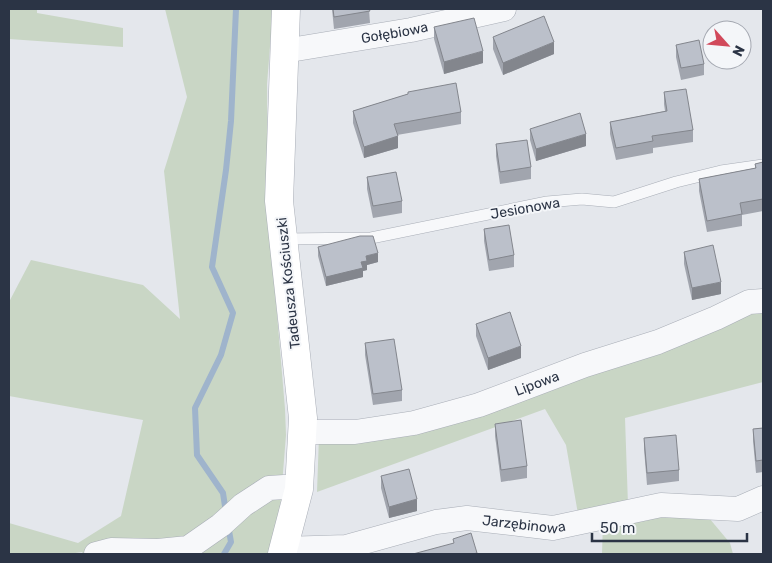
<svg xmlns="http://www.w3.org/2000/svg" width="772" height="563" font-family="Rubik,sans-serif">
	<rect width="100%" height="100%" fill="#e4e7ec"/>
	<g fill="#c9d6c5">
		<path d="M9 9H37V13L123 28V47L9 39Z"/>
		<path d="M165 9H273L267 84 268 207 285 409 286 435 280 510 270 550 268 554H83L82 552 69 554H9V523L78 543 121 516 143 420 9 396V302L31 260 143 285 180 319 164 171 187 97Z"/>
		<path d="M763 307V382L625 418 628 505 578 514 566 445 545 409 317 492 319 436 351 437Z"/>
		<path d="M704 512 730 543 733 554H602L603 521Z"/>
	</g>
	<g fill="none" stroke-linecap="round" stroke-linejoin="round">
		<g stroke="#9fb4cc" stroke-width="6">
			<path d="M226 513 223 493 197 455 195 408 221 355 233 313 212 267 226 170 231 121 236 9"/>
			<path d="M224 554 231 542 228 525"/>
		</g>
		<defs>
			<path id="lane" d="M283 239 371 238 547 202 582 199 614 202 676 182 721 171 763 165"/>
			<g id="street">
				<path id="s1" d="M284 51 411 30 504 9"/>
				<path id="s2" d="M302 432H355L414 423 479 405 585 365 658 342 716 318 749 302 763 301"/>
				<path id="s3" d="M283 549 346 547 436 522 467 518 553 528 661 505 738 509 763 498"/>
				<path d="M96 554 111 550 158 551 188 548 221 525 243 505 269 488 284 487 299 489"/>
			</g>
			<path id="secondary" d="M282 554 299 489 303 418 279 201 286 9"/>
		</defs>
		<use href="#lane" stroke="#a9aeb7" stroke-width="12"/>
		<use href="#street" stroke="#a9aeb7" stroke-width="25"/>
		<use href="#secondary" stroke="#a9aeb7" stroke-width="29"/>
		<use href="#lane" stroke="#f7f8fa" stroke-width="11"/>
		<use href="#street" stroke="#f7f8fa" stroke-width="24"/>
		<use href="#secondary" stroke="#fff" stroke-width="28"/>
	</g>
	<g fill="#a1a5ae">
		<path d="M332 9H369L370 23 334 29Z"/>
		<path d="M434 27 483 63 444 74 434 39Z"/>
		<path d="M493 37 554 54 503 75 493 49Z"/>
		<path d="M676 45 704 64V75L681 80 676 57Z"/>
		<path d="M664 92 693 130V142L653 148V153L616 160 610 134V122L665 111 664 104Z"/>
		<path d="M408 94 461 112V124L397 135 398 148 364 158 353 123V111Z"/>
		<path d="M530 129 586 146 536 161 530 140Z"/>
		<path d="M496 144 531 167V179L500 184 496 156Z"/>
		<path d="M763 162V211L742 215V226L707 232 699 191V179L755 168V164Z"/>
		<path d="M367 177 402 201V213L373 218 367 189Z"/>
		<path d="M484 229 514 255V267L489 271 484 241Z"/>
		<path d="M318 247 378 262 367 265V270L363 271V277L326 286 318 256Z"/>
		<path d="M684 252 721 294 692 300 684 264Z"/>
		<path d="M476 324 521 358 488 370 476 336Z"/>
		<path d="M365 343 402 390V401L373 405 365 355Z"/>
		<path d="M495 424 527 466V478L501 482 495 436Z"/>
		<path d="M763 428V472L756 473 753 441V429Z"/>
		<path d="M644 438 679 470V481L647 485 644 449Z"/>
		<path d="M381 476 417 511 389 518 381 488Z"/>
	</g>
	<g fill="#83868d">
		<path d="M554 42V54L503 75V63Z"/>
		<path d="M483 51V63L444 74V62Z"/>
		<path d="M586 134V146L536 161V149Z"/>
		<path d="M398 136V148L364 158V147Z"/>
		<path d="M378 253V262L367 265V270L363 271V277L326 286V277L361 262 366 256Z"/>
		<path d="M721 282V294L692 300V288Z"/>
		<path d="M521 346V358L488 370V358Z"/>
		<path d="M417 499V511L389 518V507Z"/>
	</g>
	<g fill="#bbc0ca" stroke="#83868d">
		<path d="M333 9H369L370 11 334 17Z"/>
		<path d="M544 16 554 42 503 63 493 37Z"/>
		<path d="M474 18 483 51 444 62 434 27Z"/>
		<path d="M699 40 704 64 681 68 676 45Z"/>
		<path d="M456 83 461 112 394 124 398 136 364 147 353 111 408 94V92Z"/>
		<path d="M686 89 693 130 652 136 653 141 616 148 610 122 667 111 664 92Z"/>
		<path d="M580 113 586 134 536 149 530 129Z"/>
		<path d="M527 140 531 167 500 172 496 144Z"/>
		<path d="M763 162V199L740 203 742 214 707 221 699 179 756 168 755 164Z"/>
		<path d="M396 172 402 201 373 206 367 177Z"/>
		<path d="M509 225 514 255 489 260 484 229Z"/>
		<path d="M360 236H373L378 253 366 256 367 261 361 262 363 268 326 277 318 247Z"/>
		<path d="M713 245 721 282 692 288 684 252Z"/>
		<path d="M510 312 521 346 488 358 476 324Z"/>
		<path d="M394 339 402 390 373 394 365 343Z"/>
		<path d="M521 420 527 466 501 470 495 424Z"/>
		<path d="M763 428V460L756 461 753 429Z"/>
		<path d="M676 435 679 470 647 473 644 438Z"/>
		<path d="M409 469 417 499 389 507 381 476Z"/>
		<path d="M471 533 477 553 473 554H413L454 543 453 539Z"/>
	</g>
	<g text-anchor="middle" stroke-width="4" stroke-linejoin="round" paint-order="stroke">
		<g font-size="14" fill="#2b3445" stroke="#f4f6f9">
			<text dy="5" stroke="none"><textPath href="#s1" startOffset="112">Gołębiowa</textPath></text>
			<text transform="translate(525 208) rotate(-10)" y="5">Jesionowa</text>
			<text transform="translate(288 283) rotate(-96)" y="5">Tadeusza Kościuszki</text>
			<text dy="5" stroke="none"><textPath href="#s2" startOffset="242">Lipowa</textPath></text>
			<text dy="5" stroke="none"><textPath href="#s3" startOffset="245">Jarzębinowa</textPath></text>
		</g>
	</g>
	<rect width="772" height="563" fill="none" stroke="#2b3445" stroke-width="20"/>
	<g transform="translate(727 45) rotate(117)"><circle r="24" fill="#f4f6f9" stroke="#a4a8b1"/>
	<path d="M0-4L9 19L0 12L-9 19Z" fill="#d1495b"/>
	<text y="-8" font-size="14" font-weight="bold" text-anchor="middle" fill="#2b3445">N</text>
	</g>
	<path d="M592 533v8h155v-8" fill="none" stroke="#2b3445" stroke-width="2.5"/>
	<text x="600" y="533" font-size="15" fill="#2b3445" stroke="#f4f6f9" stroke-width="4" paint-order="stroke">50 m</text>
</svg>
